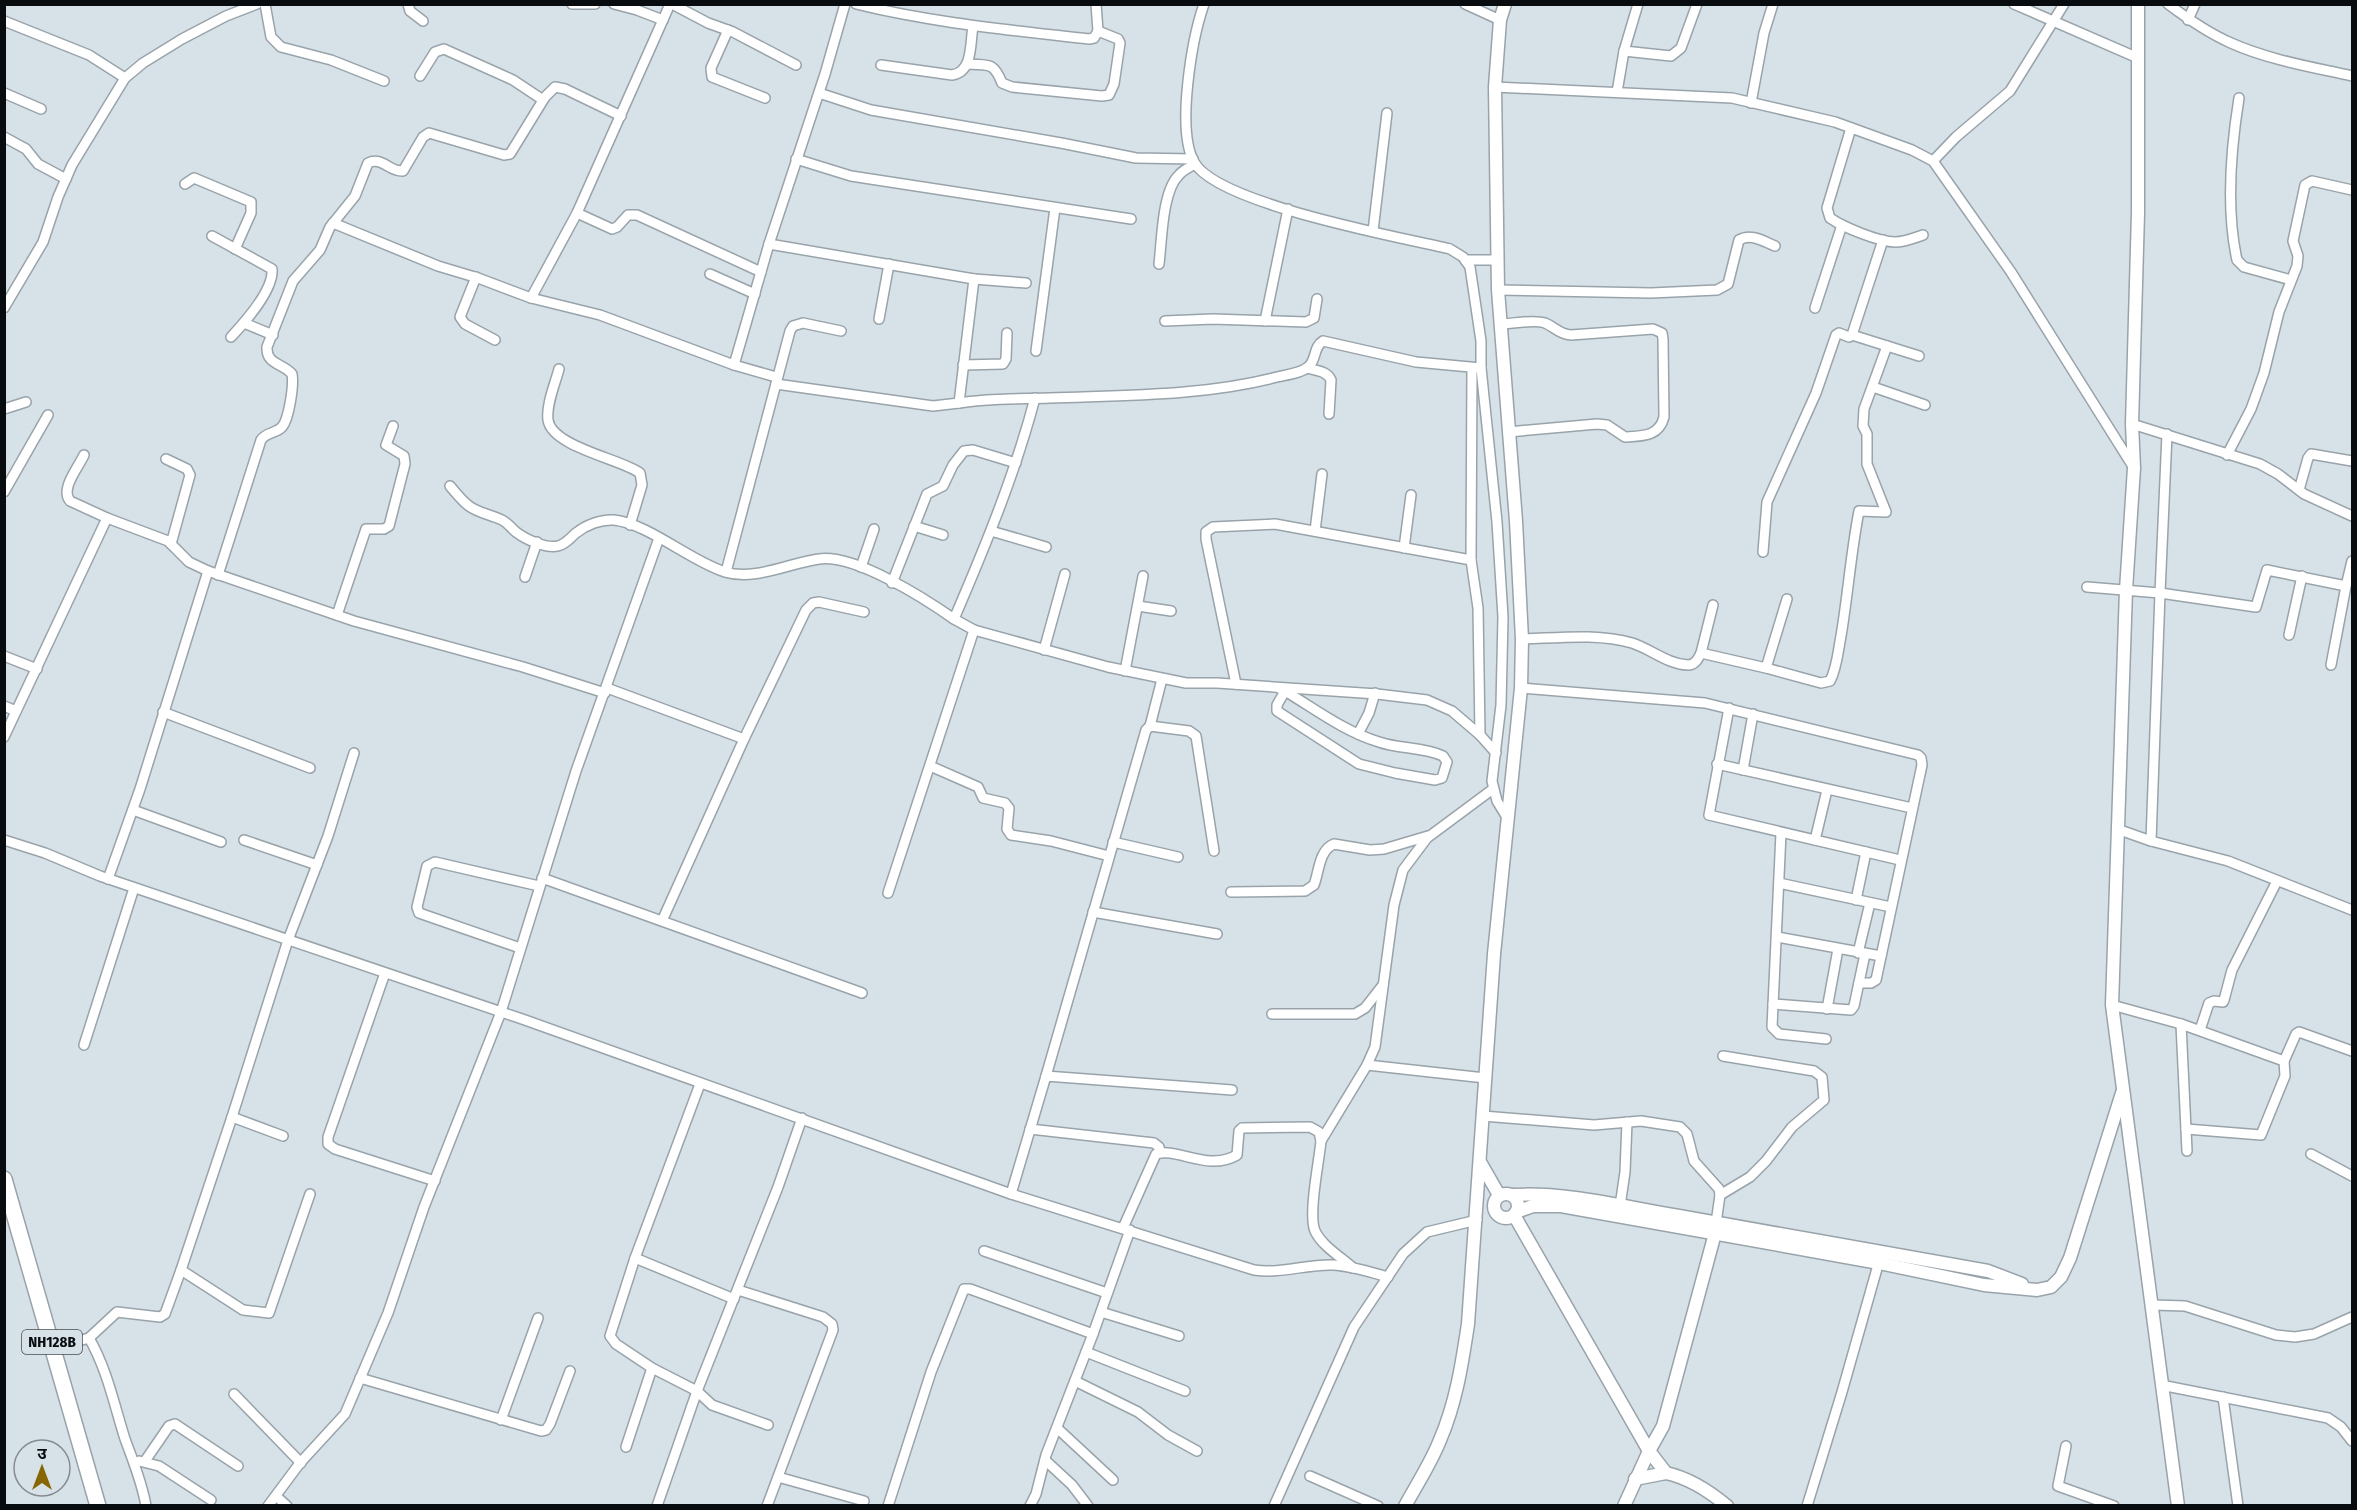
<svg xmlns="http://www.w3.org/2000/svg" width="2357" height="1510" font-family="'Fira Sans Condensed','Noto Sans Devanagari',sans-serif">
	<rect width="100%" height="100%" fill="#d7e1e8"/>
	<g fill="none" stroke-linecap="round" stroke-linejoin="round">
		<defs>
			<g id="minor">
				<path d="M265 4 271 37 281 47 331 60 384 81"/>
				<path d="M408 4 410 11 423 21"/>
				<path d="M572 4H595"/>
				<path d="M614 4 637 10 663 20"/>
				<path d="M672 4 708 23 733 32 796 65"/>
				<path d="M856 4C933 23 1011 30 1089 39L1094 38 1098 31 1096 4"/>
				<path d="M1204 4C1192 39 1176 129 1194 162 1217 204 1400 237 1450 249L1463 257 1470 267 1481 341V368L1497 522 1503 617 1501 705 1492 781 1497 801 1508 819"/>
				<path d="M1465 4 1500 20"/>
				<path d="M2014 4 2138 58"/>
				<path d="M2168 4C2188 19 2208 33 2231 43 2269 60 2312 67 2352 76"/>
				<path d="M2188 20 2195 4"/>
				<path d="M4 21 89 55 125 78"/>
				<path d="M728 30 711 68 712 77 765 98"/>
				<path d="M1624 51 1671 56 1681 48 1697 4"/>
				<path d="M967 64C989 66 993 61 1002 83L1012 87 1102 96 1109 95 1114 84 1120 43 1118 39 1098 31"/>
				<path d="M881 65 952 75C973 72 970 44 973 26"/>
				<path d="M420 76 435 52 444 49 513 80 543 100"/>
				<path d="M1495 87 1732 98 1835 122 1912 150 1933 161 2011 272 2134 468"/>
				<path d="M1617 92 1624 51 1638 4"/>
				<path d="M4 93 41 109"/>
				<path d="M819 93 871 110 1061 143 1136 158 1193 159"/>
				<path d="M2239 98C2231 148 2226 210 2237 260L2244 267 2291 280"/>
				<path d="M1751 103 1764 33 1773 4"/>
				<path d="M1851 128 1827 208 1830 218C1843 227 1879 242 1895 242 1905 242 1914 238 1923 235"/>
				<path d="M4 137 26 149 38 164 66 179"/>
				<path d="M796 159 851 176 1131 219"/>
				<path d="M1933 161 1956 137 2010 91 2064 4"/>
				<path d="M185 184 194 178 251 202V213L235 249"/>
				<path d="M577 213 612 229 617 227 628 215H637L761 272"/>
				<path d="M333 223 438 266 478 278 531 298 600 315 734 365"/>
				<path d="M1373 231 1387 113"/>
				<path d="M212 236 272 269C274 290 245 322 231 337"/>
				<path d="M769 244 734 365 776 377"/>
				<path d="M1465 260H1498"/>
				<path d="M1159 264C1162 240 1162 191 1179 175 1183 170 1190 167 1195 164"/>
				<path d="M710 274 755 294"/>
				<path d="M476 277 460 317 465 324 495 340"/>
				<path d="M974 279 1026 283"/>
				<path d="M1498 290 1651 293 1717 290 1728 284 1739 240C1751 233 1763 241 1775 246"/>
				<path d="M531 298 577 213 670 4"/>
				<path d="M4 308 43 242 58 197 72 165 125 78 143 63 182 39 226 16 257 4"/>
				<path d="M1815 308 1842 225"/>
				<path d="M879 319 889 264"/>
				<path d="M1165 321 1213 319 1306 322 1314 318 1317 299"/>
				<path d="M1265 321 1288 209"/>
				<path d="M244 323 273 335"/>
				<path d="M1501 324C1513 324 1533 319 1545 323 1555 327 1559 334 1571 335L1653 329 1662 333 1663 339 1664 417C1659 437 1642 436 1625 437L1607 425 1597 424 1508 432"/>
				<path d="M1852 335 1919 356"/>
				<path d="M1036 351 1055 208"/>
				<path d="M963 365 1003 364 1006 359 1007 333"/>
				<path d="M1307 368C1317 371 1327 371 1331 380L1329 414"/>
				<path d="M559 369C555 384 546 405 548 420 552 447 621 459 640 473L642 485 630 525"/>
				<path d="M776 384 933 406 959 403 974 279 769 244 825 74 845 4"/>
				<path d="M1873 387 1925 405"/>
				<path d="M1035 398C1015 474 985 547 954 619L974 630 1108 667 1186 683H1217L1377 694 1427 700 1452 711 1480 735"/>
				<path d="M959 403C989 398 1019 399 1050 398 1124 395 1201 396 1273 378 1283 375 1300 374 1308 367 1317 360 1313 347 1323 341L1416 362 1481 368"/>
				<path d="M4 409 26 402"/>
				<path d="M2132 424 2260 464 2278 474 2304 494 2352 516"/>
				<path d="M84 455C78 468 60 489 70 501L107 518 168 541 189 562 208 571 354 621 523 667 605 693"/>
				<path d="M2227 455 2251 409 2264 373 2279 312 2297 266 2298 256 2293 241 2305 185 2312 181 2352 190"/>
				<path d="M166 459 187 469 190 475 171 544"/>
				<path d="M450 486C456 493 462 501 469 506 478 513 492 515 502 520 508 523 511 528 516 532 525 539 546 549 558 546 566 544 570 538 576 533 586 525 601 519 614 520 649 524 690 561 725 572 755 581 789 563 819 559 855 554 924 598 954 619"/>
				<path d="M2299 490 2308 458 2311 454 2352 461"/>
				<path d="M4 492 48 415"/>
				<path d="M914 526 943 535"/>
				<path d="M991 531 1046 547"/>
				<path d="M1315 531 1322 474"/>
				<path d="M1404 548 1411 495"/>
				<path d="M1763 552 1767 502 1816 393 1836 335 1839 333 1849 337 1852 335 1883 240"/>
				<path d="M1471 560 1472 368"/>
				<path d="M861 567 874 529"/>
				<path d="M726 572 790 331 793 326 803 323 841 331"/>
				<path d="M218 575 261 440C266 432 275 434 282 427 289 419 294 385 292 374 283 363 266 365 267 347L293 281 320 250 330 227 355 196 368 163C382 156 389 172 403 171L423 137 429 133 504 155 510 154 545 97 555 87 565 89 621 116"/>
				<path d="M525 577 537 542"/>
				<path d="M892 583 927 494 943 486 953 465 964 451 973 450 1016 463"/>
				<path d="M2087 587 2160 593 2167 434"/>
				<path d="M1138 606 1171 611"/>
				<path d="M337 615 366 529H384L389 526 405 464 404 456 386 445 393 426"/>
				<path d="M2289 635 2302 576"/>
				<path d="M1522 639C1558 638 1597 633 1632 643 1651 649 1667 664 1688 665 1695 665 1698 659 1701 653L1713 605"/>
				<path d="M1044 650 1065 574"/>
				<path d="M1701 653 1766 668 1821 683 1830 681C1837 668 1838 651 1841 636 1848 594 1851 552 1859 511L1886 512 1867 464V434L1863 426 1864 409 1887 346"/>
				<path d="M4 656 37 669"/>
				<path d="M2331 665 2346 586"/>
				<path d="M1766 668 1787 599"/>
				<path d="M1125 671 1143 576"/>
				<path d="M1236 684 1206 539V532L1213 527 1275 524 1471 560 1478 608 1480 735 1496 753"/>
				<path d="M607 688 744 739"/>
				<path d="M1279 688 1285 691C1315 709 1345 732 1379 742 1399 749 1424 747 1443 756L1447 762 1442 778 1435 780 1395 773 1359 764 1277 711V705L1285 691"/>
				<path d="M1521 688 1705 703 1918 755 1921 758 1922 765 1876 980 1871 983H1859"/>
				<path d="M4 706 16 711"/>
				<path d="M1729 708 1709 815 1900 860"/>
				<path d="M163 712 310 768"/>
				<path d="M1150 726 1162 679"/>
				<path d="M1358 734 1369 713 1375 693"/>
				<path d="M4 737 107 518"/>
				<path d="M1717 764 1912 808"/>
				<path d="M930 766 978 787 983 798 1005 803 1009 808 1007 829 1011 835 1051 841 1109 856"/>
				<path d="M1743 770 1753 714"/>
				<path d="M133 810 221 842"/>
				<path d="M2117 829 2151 841 2228 861 2352 910"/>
				<path d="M1781 833 1772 1027 1779 1034 1826 1039"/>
				<path d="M4 840 45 853 100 876 525 1020 1011 1194 1254 1270C1282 1274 1306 1264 1333 1265 1352 1266 1370 1272 1388 1277"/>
				<path d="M244 840 317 865"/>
				<path d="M1815 840 1827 790"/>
				<path d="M2151 841 2160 593 2256 607 2267 570 2346 586 2352 561"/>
				<path d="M1113 842 1178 857"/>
				<path d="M542 878 862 993"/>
				<path d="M108 879 140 789 208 571"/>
				<path d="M1779 883 1891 907"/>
				<path d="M1231 892 1305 891 1314 885C1319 872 1319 850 1334 844L1370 850 1384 849 1428 836"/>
				<path d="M888 893 974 630"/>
				<path d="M1856 900 1866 852"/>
				<path d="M1093 912 1217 934"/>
				<path d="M662 921 744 739 806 610 813 603 819 602 864 612"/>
				<path d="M1777 937 1881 956"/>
				<path d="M520 948 419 913 417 907 427 866 435 862 539 886"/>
				<path d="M1858 953 1870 903"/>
				<path d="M385 973 328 1137V1144L335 1149 435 1181"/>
				<path d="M1773 1004 1851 1010 1854 1006 1865 954"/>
				<path d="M2112 1005 2181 1024 2284 1061 2285 1076 2261 1135 2186 1129"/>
				<path d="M1827 1009 1838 949"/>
				<path d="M1272 1014H1355L1365 1008 1383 985"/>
				<path d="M2181 1024 2187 1151"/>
				<path d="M2200 1030 2209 1003 2214 1001 2223 1002 2224 1000 2232 970 2277 881"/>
				<path d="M84 1045 134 888"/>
				<path d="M2284 1061 2296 1034 2299 1032 2352 1051"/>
				<path d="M1367 1065 1485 1078"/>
				<path d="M1046 1076 1146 730 1150 726 1189 731 1196 736 1214 851"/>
				<path d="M700 1084 635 1258 610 1336 616 1344 652 1368 697 1391 712 1405 768 1425"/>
				<path d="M1483 1116 1594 1125 1641 1121 1680 1127 1687 1134 1694 1161 1719 1189 1720 1195 1716 1223"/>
				<path d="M232 1117 288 940 328 836 354 753"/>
				<path d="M1030 1129 1154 1143 1159 1147 1160 1153"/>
				<path d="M1321 1141 1367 1065 1375 1047 1394 905 1403 870 1427 838 1493 789"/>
				<path d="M2311 1154 2352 1176"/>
				<path d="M1011 1194 1046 1076 1232 1090"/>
				<path d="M1720 1195 1750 1177 1766 1161 1792 1127 1824 1100 1822 1077 1814 1071 1723 1056"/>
				<path d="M1620 1206 1625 1172 1627 1122"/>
				<path d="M1123 1228 1156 1154C1177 1147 1208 1172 1237 1155L1239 1131 1242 1128 1310 1127 1319 1132 1321 1141C1319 1162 1308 1214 1315 1231 1322 1246 1341 1257 1353 1268"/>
				<path d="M984 1251 1107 1293"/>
				<path d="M635 1258 734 1299"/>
				<path d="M181 1270 232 1117 283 1136"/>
				<path d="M738 1290 823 1317 832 1324 833 1330 767 1506"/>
				<path d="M2153 1305 2185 1306 2276 1335 2295 1337 2314 1334 2352 1317"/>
				<path d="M1101 1312 1179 1336"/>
				<path d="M89 1338C107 1369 114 1404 125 1439 133 1461 142 1482 146 1506"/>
				<path d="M54 1348 89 1338 117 1312 160 1317 165 1314 181 1270 243 1310 269 1313 310 1194"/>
				<path d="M1086 1352 1185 1391"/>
				<path d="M360 1378 541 1431 546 1430 550 1424 570 1371"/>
				<path d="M1075 1381 1138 1412 1168 1435 1197 1451"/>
				<path d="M2161 1385 2328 1418 2341 1427 2352 1441"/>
				<path d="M234 1394 301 1463"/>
				<path d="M2223 1397 2238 1506"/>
				<path d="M501 1420 538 1318"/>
				<path d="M1057 1428 1113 1480"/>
				<path d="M2066 1446 2058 1486 2114 1506"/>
				<path d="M626 1447 652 1368"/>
				<path d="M1045 1460 1072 1485 1088 1506"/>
				<path d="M139 1461 159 1466 211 1500"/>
				<path d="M145 1461 169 1426 175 1424 238 1466"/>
				<path d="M1310 1476 1378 1506"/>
				<path d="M778 1477 864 1501"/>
				<path d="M276 1496 287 1506"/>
				<path d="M268 1506 300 1463 345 1414 388 1313 424 1207 501 1012 576 771 659 538"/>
				<path d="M657 1506 697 1391 778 1187 802 1118"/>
				<path d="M888 1506 931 1372 964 1289H970L1093 1334"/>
				<path d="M1030 1506 1036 1494 1046 1455 1093 1334 1130 1230"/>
				<path d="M1274 1506 1354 1327 1403 1254 1427 1232 1477 1220"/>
				<path d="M1807 1506 1842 1392 1880 1258"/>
			</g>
			<g id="tertiary">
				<path d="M2138 4V213L2132 424 2134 468 2126 590 2112 1005 2178 1506"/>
				<path d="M1480 1162 1499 1195"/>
				<circle cx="1506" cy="1206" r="12"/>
				<path d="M1513 1195C1568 1192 1624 1207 1679 1216 1782 1234 1885 1253 1988 1271L2022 1284"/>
				<path d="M1516 1212 1533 1206H1561L1879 1263 1984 1285 2037 1290 2051 1287 2061 1277 2070 1258 2122 1093"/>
				<path d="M1514 1215 1649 1451 1666 1473C1689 1478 1708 1490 1727 1506"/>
				<path d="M1635 1479 1666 1473"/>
				<path d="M1405 1506C1417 1484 1431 1463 1440 1440 1456 1403 1462 1364 1468 1324L1494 954 1521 688 1522 639 1516 521 1498 290 1495 87 1500 20 1505 4"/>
				<path d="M1624 1506 1649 1451 1663 1426 1717 1226"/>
			</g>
			<path id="trunk" d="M4 1179 98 1506"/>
		</defs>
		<use href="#minor" stroke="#99a3aa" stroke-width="12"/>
		<use href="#tertiary" stroke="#99a3aa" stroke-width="15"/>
		<use href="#trunk" stroke="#99a3aa" stroke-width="18"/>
		<use href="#minor" stroke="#fff" stroke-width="9"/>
		<use href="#tertiary" stroke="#fff" stroke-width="12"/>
		<use href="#trunk" stroke="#fff" stroke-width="15"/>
	</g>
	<g text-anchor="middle" stroke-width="6" stroke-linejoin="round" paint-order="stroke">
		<rect fill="#d7e1e8" stroke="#464c4f" stroke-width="1.5" x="22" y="1330" width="60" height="24" rx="4.5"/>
		<g font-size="15" font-weight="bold" fill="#080c0e">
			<text x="52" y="1347">NH128B</text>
		</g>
	</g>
	<rect width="2357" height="1510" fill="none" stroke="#080c0e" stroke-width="12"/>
	<g transform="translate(42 1468)"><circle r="28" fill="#d7e1e8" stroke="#848c91" stroke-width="1.5"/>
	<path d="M0-4.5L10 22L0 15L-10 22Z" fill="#876703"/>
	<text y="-9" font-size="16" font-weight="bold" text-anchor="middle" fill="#080c0e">उ</text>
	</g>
</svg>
